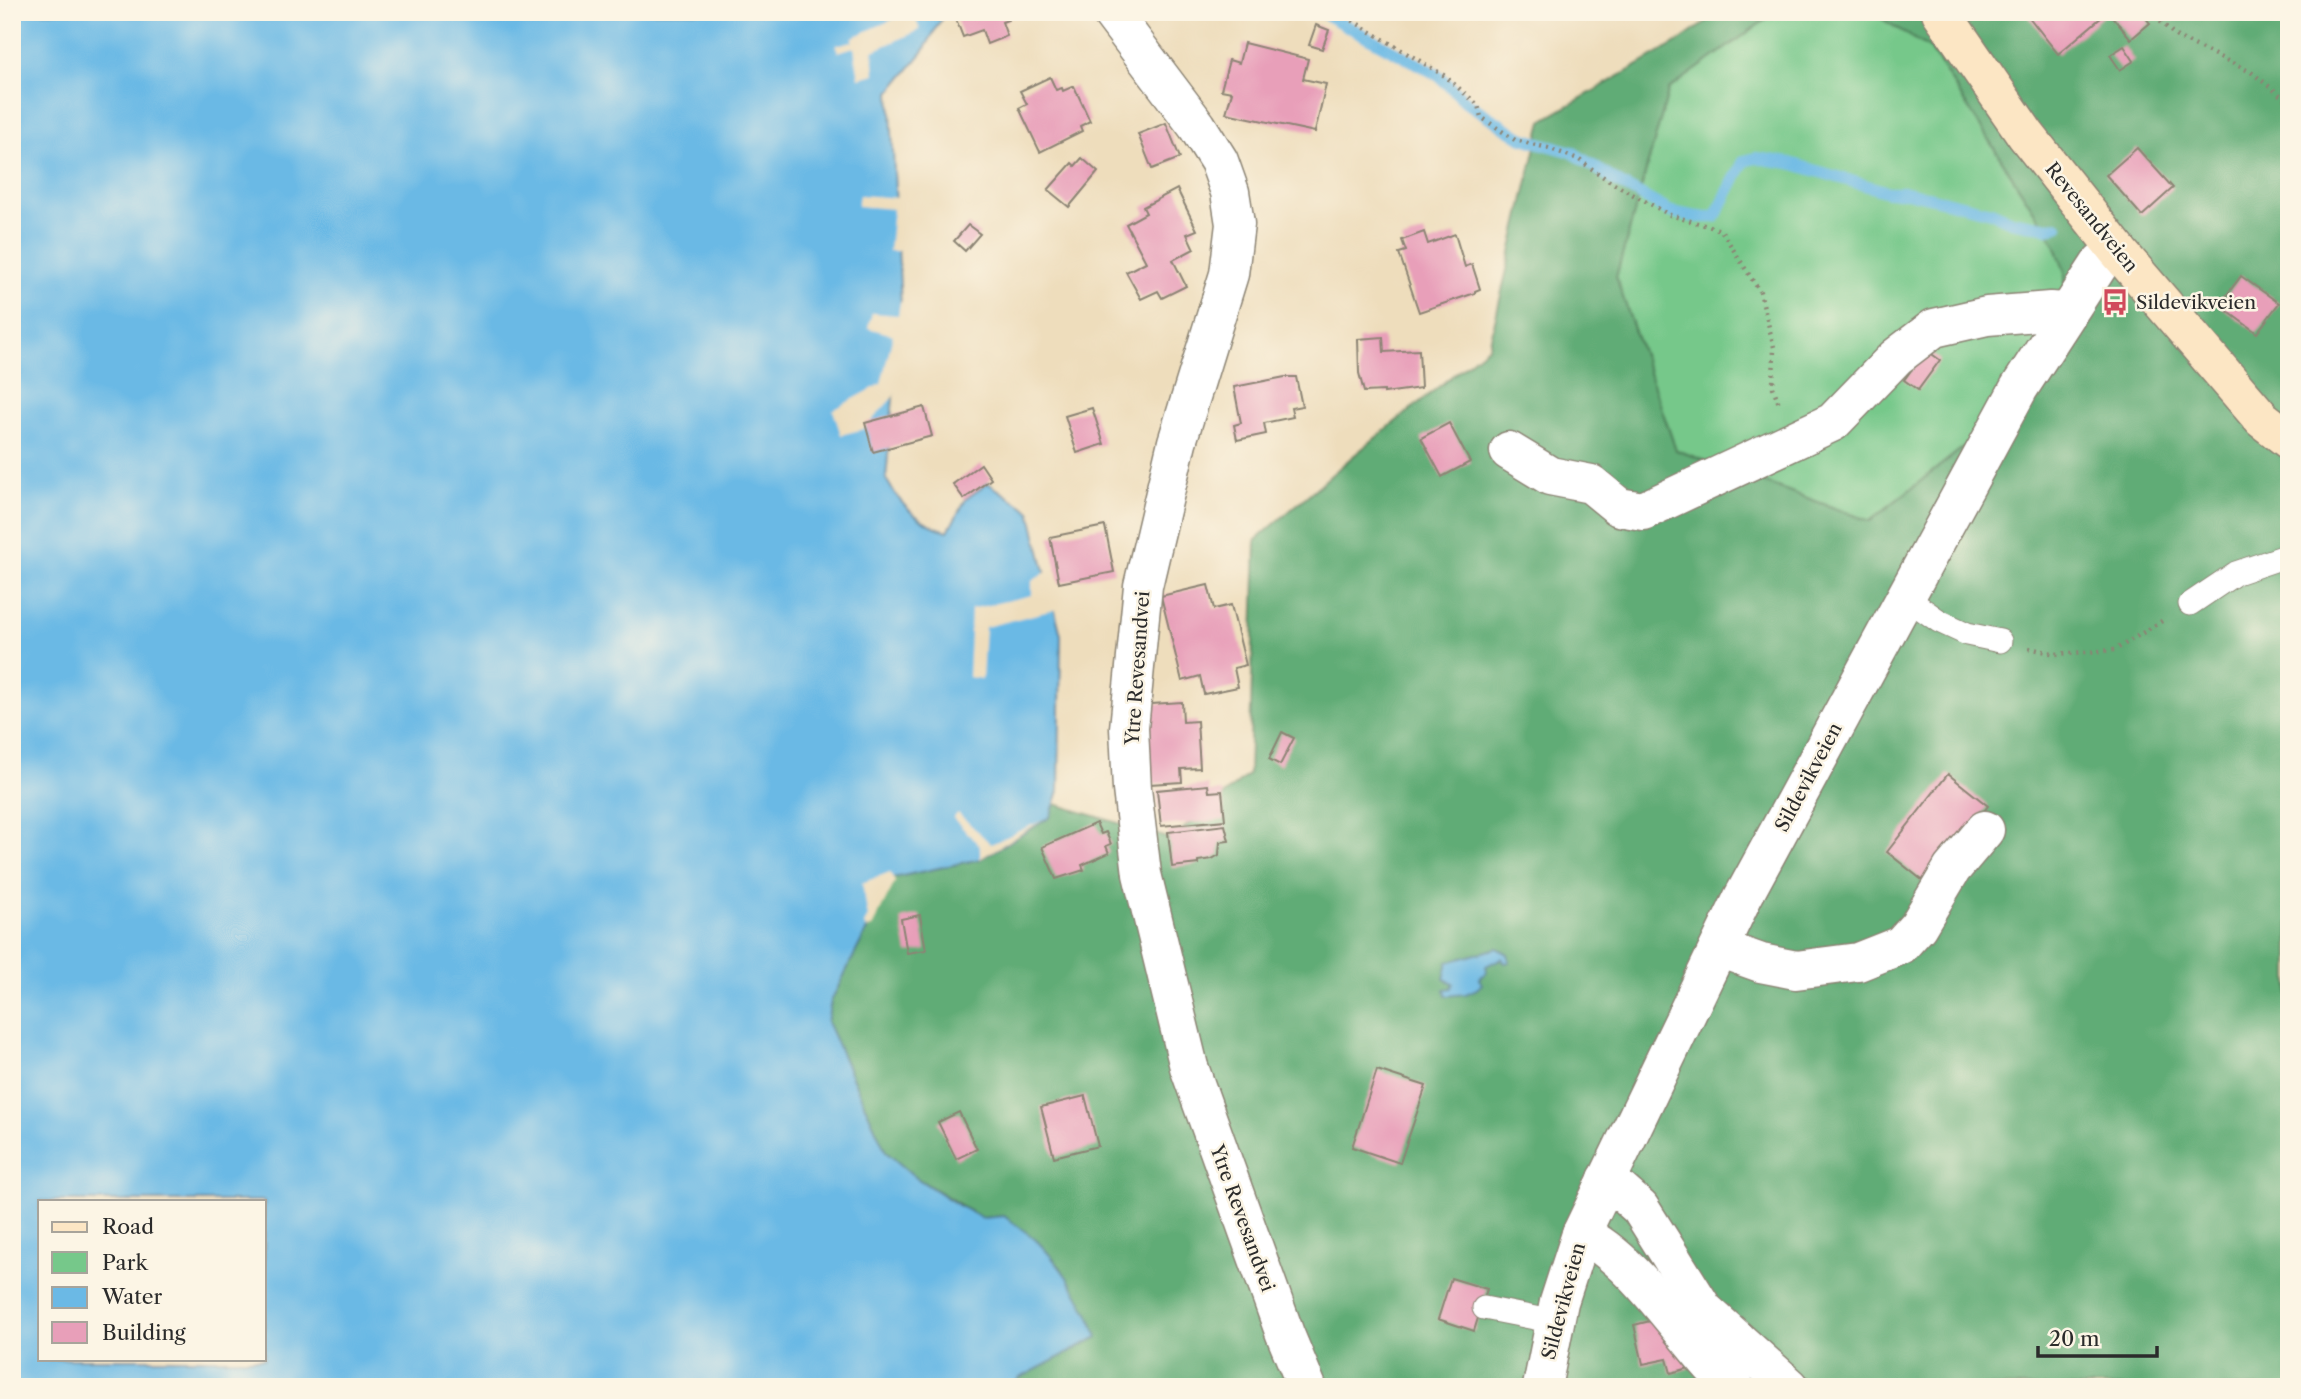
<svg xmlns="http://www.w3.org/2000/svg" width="2301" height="1399" font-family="'Libre Caslon Text',serif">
	<rect width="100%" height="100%" fill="#fcf5e5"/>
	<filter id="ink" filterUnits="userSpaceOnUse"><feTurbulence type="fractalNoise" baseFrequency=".0143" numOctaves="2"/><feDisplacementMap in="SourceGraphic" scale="14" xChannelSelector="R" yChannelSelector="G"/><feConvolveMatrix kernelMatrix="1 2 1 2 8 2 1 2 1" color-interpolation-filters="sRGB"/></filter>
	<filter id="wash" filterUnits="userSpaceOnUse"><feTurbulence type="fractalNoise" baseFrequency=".00686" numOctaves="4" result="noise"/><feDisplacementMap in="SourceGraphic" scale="28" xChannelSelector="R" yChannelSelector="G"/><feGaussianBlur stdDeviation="1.57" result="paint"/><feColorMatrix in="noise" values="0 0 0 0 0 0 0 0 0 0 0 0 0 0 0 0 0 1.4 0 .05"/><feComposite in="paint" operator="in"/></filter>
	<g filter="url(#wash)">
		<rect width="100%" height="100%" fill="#eeddbc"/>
		<path fill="#76c88a" stroke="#507a5a" stroke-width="2" d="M1776 12H1871L1931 49 2055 244 2065 272V309L2012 409 1870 521 1676 451 1616 277 1669 89Z"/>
		<path fill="#60ac76" stroke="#466c50" stroke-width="2" d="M1720 12H1776L1669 89 1616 277 1676 450 1870 521 2012 409 2065 309V272L2055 244 1931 49 1871 12H2289V1387H1013L1017 1379 1097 1337 1061 1268 1038 1242 1004 1216 982 1218 915 1177 886 1152 827 1022 831 1001 893 878 980 859 1050 817 1055 804 1171 839 1249 774 1256 540 1352 457 1489 346 1542 121 1678 42Z"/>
		<g fill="#6bb9e5" stroke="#4b7288" stroke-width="2" fill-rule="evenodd">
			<path d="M12 12H945L923 52 890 92 901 305 886 479C901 506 918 523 948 531L966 499 988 483 1030 511 1061 635 1059 791 1050 817 980 859 893 878 831 1001 827 1022 886 1152 915 1177 961 1207 982 1218 1004 1216C1016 1225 1029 1233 1039 1243 1064 1269 1086 1303 1098 1337L1018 1379 1013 1387H12ZM40 1201H264V1359H40Z"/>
			<path d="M1497 948 1508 954 1510 962 1505 963 1502 958 1486 966 1487 972 1479 979 1482 984 1477 989 1466 994 1446 996 1445 989 1451 988 1453 983 1444 979 1448 962Z"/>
		</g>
		<g fill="#eeddbc">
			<path d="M910 12H913L920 30 873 51 875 74 859 78 854 47 838 52 836 45 853 41V37Z"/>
			<path d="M859 195 899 198 902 251H889L893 209 857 206Z"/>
			<path d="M905 300 899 378 894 396 864 429 841 435 833 410 881 384 893 335 868 328 872 313 898 315 900 302Z"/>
			<path d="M1048 571 1058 609 985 627 982 679 968 677 971 609 1032 595V581Z"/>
			<path d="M958 813 991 844 1043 820 980 859V846L953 818Z"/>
			<path d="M890 872 895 882 872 927 867 929 864 924 868 917 862 883Z"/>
		</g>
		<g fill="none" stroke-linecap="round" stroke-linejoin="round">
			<path stroke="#6bb9e5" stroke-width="12" d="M1321 12 1438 75 1467 103 1522 138 1572 152 1617 182 1671 212 1697 217H1715L1744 161 1756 158 1790 163 1888 192H1907L1991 212 2011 221 2048 228 2057 226"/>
		</g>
		<g id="blocks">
			<g fill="#e89fb9">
				<path d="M959 12H1005L1008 20 1002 22 1007 36 987 44 982 30 963 37 954 14Z"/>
				<path d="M2025 12H2100L2103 16 2058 54Z"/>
				<path d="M2108 12H2141L2150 23 2131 39Z"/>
				<path d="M1316 25 1329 30 1322 49 1309 45Z"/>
				<path d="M1244 43 1308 59 1303 79 1326 84 1315 132 1226 113 1232 92 1221 90 1229 60 1239 63Z"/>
				<path d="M2124 46 2134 61 2120 70 2110 55Z"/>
				<path d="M1050 77 1056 90 1062 88 1063 91 1074 86 1090 121 1080 126 1082 131 1040 152 1019 108 1027 104 1020 91Z"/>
				<path d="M1166 123 1180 158 1152 169 1138 134Z"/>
				<path d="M2137 148 2173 188 2142 216 2106 175Z"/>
				<path d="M1082 158 1098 172 1069 207 1048 190 1072 163 1075 166Z"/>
				<path d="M1177 189 1197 230 1187 234 1194 249 1173 260 1186 286 1162 298 1158 291 1141 299 1126 272 1146 262 1126 224 1146 213 1143 207Z"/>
				<path d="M968 225 980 234 965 251 954 241Z"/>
				<path d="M1424 232 1428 244 1455 234 1465 267 1472 264 1480 289 1475 291V293L1419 312 1399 253 1406 251 1402 240Z"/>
				<path d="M2241 276 2279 303 2257 333 2219 305Z"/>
				<path d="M1383 337 1384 352 1419 350 1421 388 1384 393V391L1364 392 1359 373 1358 339Z"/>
				<path d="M1926 350 1940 360 1918 390 1904 380Z"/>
				<path d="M1285 377H1296L1302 406 1291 408 1293 417 1264 423 1266 434 1237 440 1234 425 1241 423 1234 387Z"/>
				<path d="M924 407 932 436 873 452 865 423Z"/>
				<path d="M1092 408 1104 444 1077 453 1065 416Z"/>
				<path d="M1449 423 1470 462 1442 477 1421 438Z"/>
				<path d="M981 464 991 479 964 499 953 484Z"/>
				<path d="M1105 526 1114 572 1059 583 1050 537Z"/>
				<path d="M1208 585 1214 609 1231 605 1246 665 1234 668 1238 687 1204 694 1200 676 1182 681 1161 596Z"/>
				<path d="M1182 702 1183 722 1197 721 1200 768 1181 769 1182 782 1133 785 1136 705Z"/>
				<path d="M1282 732 1294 738 1280 765 1269 759Z"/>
				<path d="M1948 774 1988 806 1927 884 1887 852Z"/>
				<path d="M1208 785 1209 792 1222 791 1225 820 1161 826 1157 790Z"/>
				<path d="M1096 823 1101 834 1106 832 1111 844 1106 846 1109 853 1082 865 1084 870 1056 879 1042 847Z"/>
				<path d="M1225 825 1229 841 1220 842 1219 855 1212 859 1198 861V864L1172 867 1168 832Z"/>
				<path d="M920 915 926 950 907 953 901 919Z"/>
				<path d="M1377 1070 1426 1086 1400 1163 1352 1147Z"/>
				<path d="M1085 1096 1098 1146 1054 1157 1041 1107Z"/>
				<path d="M959 1112 977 1149 956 1159 938 1122Z"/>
				<path d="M1451 1278 1487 1289 1474 1331 1438 1319Z"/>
				<path d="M1662 1318 1689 1368 1671 1373 1667 1359 1643 1364 1634 1325Z"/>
			</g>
		</g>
	</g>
	<g filter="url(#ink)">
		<use href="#blocks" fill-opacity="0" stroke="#8c8474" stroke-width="2"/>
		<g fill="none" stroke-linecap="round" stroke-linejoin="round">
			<defs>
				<g id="service">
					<path d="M1905 597 1939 621 1967 634 2000 641"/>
					<path d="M2190 604 2236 573 2289 555"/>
					<path d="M1484 1308 1555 1322"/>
				</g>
				<g id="minor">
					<path d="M1111 12 1197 126 1219 161 1230 192 1235 224 1229 274 1177 442 1143 586 1129 728 1132 789 1142 874 1189 1067 1285 1334 1307 1387"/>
					<path d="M1509 451 1550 476 1591 484 1619 507 1643 511 1833 422 1896 357 1934 328 1987 316 2050 311 2068 312"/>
					<path d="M1719 948 1761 963 1796 970 1858 962 1901 945 1918 926 1952 869 1985 830"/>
					<path d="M1607 1179 1640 1208 1704 1310 1790 1387"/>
					<path d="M1581 1234C1631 1257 1674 1324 1711 1365 1718 1373 1727 1379 1735 1387"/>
					<path d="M1542 1387 1559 1302 1581 1234 1743 897 2019 388 2101 262 2117 250"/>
				</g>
				<path id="secondary" d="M1941 12 2026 135 2117 250 2262 419 2289 440"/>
			</defs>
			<use href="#service" stroke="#8c8474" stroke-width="25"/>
			<use href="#minor" stroke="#8c8474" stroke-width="41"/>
			<use href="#secondary" stroke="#8c8474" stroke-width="41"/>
			<g stroke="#8c8474" stroke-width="4.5" stroke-dasharray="2 5" stroke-linecap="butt">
				<path d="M1310 12H1313"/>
				<path d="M1326 12 1348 18 1445 76 1478 105 1481 117 1515 140 1548 148 1578 159 1612 183 1670 215 1721 230 1760 292 1774 347 1773 387 1779 404"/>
				<path d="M2150 12 2177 37 2251 72 2289 102"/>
				<path d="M2029 648 2056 654 2115 650 2165 619"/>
			</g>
			<use href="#service" stroke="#fff" stroke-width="23"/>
			<use href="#minor" stroke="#fff" stroke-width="38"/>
			<use href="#secondary" stroke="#fce6c4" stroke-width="38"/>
		</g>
	</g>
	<defs>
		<symbol id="bus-bare" viewBox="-9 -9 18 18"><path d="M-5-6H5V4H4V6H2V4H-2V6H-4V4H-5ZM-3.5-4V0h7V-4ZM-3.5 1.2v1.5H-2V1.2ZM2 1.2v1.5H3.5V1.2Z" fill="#d1495b" stroke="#fcf5e5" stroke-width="2.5" paint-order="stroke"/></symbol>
	</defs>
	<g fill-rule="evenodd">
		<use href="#bus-bare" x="2096" y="283" width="38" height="38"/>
	</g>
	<g text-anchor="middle" stroke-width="5" stroke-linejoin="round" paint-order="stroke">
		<g font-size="19" fill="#2b2b2b" stroke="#fcf5e5">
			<text transform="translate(2092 217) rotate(51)" y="7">Revesandveien</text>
			<text transform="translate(1137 668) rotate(-86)" y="7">Ytre Revesandvei</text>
			<text transform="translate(1808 777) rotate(-62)" y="7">Sildevikveien</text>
			<text transform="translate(1243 1218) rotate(70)" y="7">Ytre Revesandvei</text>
			<text transform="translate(1563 1301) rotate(-75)" y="7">Sildevikveien</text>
		</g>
		<g font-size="19" fill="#2b2b2b" stroke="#fcf5e5" text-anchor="start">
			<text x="2136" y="309">Sildevikveien</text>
		</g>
	</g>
	<rect width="2301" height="1399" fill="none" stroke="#fcf5e5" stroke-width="42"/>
	<rect x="38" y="1200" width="228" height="161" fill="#fcf5e5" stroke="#a8a49b" stroke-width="2"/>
	<rect x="52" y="1222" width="35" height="10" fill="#fce6c4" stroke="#a8a49b" stroke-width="2"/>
	<text x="102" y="1234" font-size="21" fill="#2b2b2b">Road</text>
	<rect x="52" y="1252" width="35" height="21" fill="#76c88a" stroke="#a8a49b" stroke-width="2"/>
	<text x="102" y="1270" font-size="21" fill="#2b2b2b">Park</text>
	<rect x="52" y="1287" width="35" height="21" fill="#6bb9e5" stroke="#a8a49b" stroke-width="2"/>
	<text x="102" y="1304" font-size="21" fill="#2b2b2b">Water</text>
	<rect x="52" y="1322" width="35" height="21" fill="#e89fb9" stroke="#a8a49b" stroke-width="2"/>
	<text x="102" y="1340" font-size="21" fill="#2b2b2b">Building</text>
	<path d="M2038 1346v10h119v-10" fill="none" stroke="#2b2b2b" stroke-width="3.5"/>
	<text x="2049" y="1346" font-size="21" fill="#2b2b2b" stroke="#fcf5e5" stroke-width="5" paint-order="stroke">20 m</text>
</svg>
